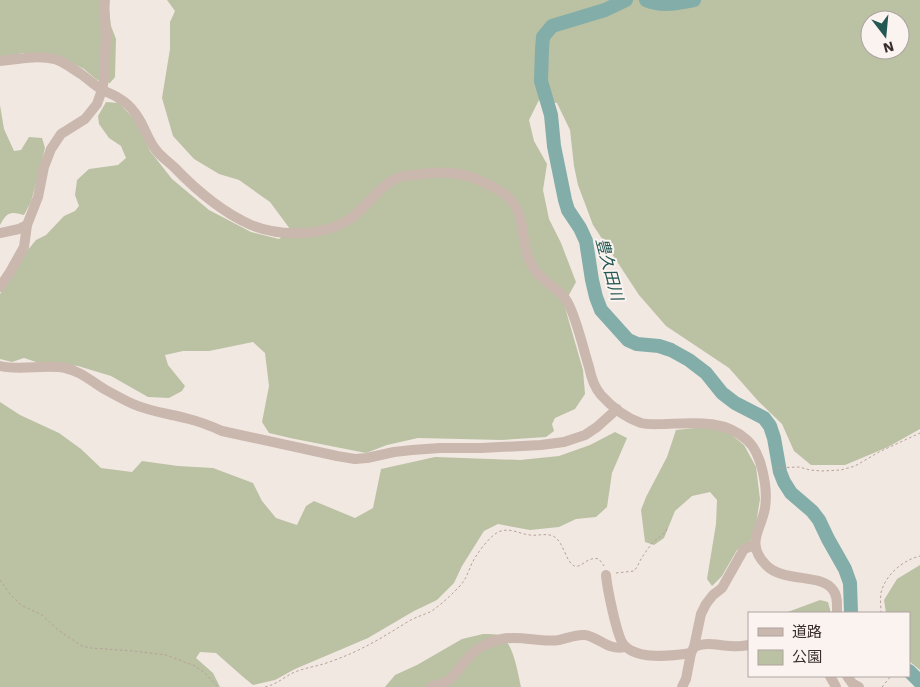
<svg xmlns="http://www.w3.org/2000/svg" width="920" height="687" font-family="'Work Sans','Noto Sans JP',sans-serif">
	<rect width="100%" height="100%" fill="#f2e8e2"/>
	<g fill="#bbc1a3" fill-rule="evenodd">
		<path d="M0 0H110L109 10 111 26 116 39 115 77 110 83 97 80 84 69 56 55 23 53 0 58Z"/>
		<path d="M167 0H920V429L888 447 845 465H811L794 451 782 424 759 402 729 368 666 326 639 295 593 225 578 185 574 166 570 130 557 103 539 100 529 120 534 141 547 164 543 190 549 219 561 243 576 282 564 304 583 370 585 394 575 409 555 418 552 424 554 431 546 437 502 440 418 438 387 445 366 453 381 469 435 457 520 460 559 456 590 445 615 432 627 438 612 473 607 507 596 517 576 519 559 527 530 530 498 524 484 531 462 566 454 583 437 600 414 611 368 638 295 669 275 680 253 685 242 676 216 653 200 652 196 658 213 673 220 687H0V402L20 415 59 433 81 449 101 468 132 472 142 461 178 466 213 468 253 483 262 501 276 518 297 525 306 506 314 501 355 518 373 508 381 469 366 453 290 438 269 433 262 422 269 386 265 353 253 342 209 351H183L165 355 168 365 185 386 182 391 169 398 148 397 111 376 78 366 36 362 24 358 12 362 0 359V294L27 251 36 240 46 235 64 216 75 211 79 206 75 195 77 180 89 169 118 165 126 158 121 146 109 138 99 124 98 116 106 102 119 103 136 121 150 151 172 179 209 210 251 232 279 239 290 229 270 202 239 180 219 174 194 159 173 136 162 98 170 49V22L175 11ZM870 20H900V50H870Z"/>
		<path d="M0 105 4 129 14 151 21 150 29 137 42 138 45 148 31 202 24 215C10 211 7 212 0 225Z"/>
		<path d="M704 427 728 432 744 445 756 467 760 499 756 524 750 542 737 550 722 576 712 586 707 579 716 524 717 500 710 492 692 496 675 511 664 538 654 545 645 542 641 510 646 497 667 457 676 430Z"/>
		<path d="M920 565V670L909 661V613H886L884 600 897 579Z"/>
		<path d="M820 600 828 602 831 613H785Z"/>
		<path d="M483 634C488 634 495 634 499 635 513 640 518 674 521 687H385L395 675 417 665 462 639Z"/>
	</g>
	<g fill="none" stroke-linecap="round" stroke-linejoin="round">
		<g stroke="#83ada8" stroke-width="14">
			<path d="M626 0 605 10 552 26 543 37 542 49 541 81 551 115 554 146 565 200 568 210 580 228 586 241 592 280 596 297 601 310 628 340 637 344 659 346 671 350 689 360 706 373 722 393 735 403 764 418 770 426 774 438 780 472 784 482 791 493 812 511 819 520 828 539 845 569 850 583 851 613"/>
			<path d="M646 0C662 7 678 3 694 0"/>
			<path d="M909 671 920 682"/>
		</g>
		<g stroke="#b6a199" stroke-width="1" stroke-dasharray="2.5 2.5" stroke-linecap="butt">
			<path d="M772 468 799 467 810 470 822 471 841 470 855 466 879 452 920 433"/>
			<path d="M616 573 634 571 637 567 641 559 647 550 653 542 666 532 667 527"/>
			<path d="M0 580 10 594 21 605 42 615 58 630 82 646 91 648 133 651 166 655 195 666 205 673 218 687"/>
			<path d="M881 613C881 607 880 600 881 593 885 575 903 560 920 556"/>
			<path d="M265 687C278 684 285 676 295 672 307 667 320 666 332 661 361 651 383 637 409 621 416 617 423 615 430 612 441 605 450 596 459 587 466 579 466 577 470 568 473 558 491 533 501 531 511 528 520 534 530 535 538 536 546 533 553 536 564 541 566 564 575 566 582 568 587 556 599 559L604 566"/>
			<path d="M882 687 891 676"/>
		</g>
		<g stroke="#cab7ae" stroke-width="10">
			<path d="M0 61C18 59 37 55 55 59 64 62 73 69 81 74 88 79 94 85 101 89 106 92 112 94 117 97 124 101 131 107 135 113 144 124 147 139 156 150 161 157 168 161 174 167 196 190 222 212 251 225 280 237 325 237 351 218 367 207 380 185 397 178 402 176 410 175 415 175 447 169 469 173 497 189 533 210 515 239 534 269 543 283 561 289 568 303 577 320 583 348 589 367 591 377 594 387 601 395 611 406 626 418 641 423 648 425 657 424 665 424 693 423 724 419 747 440 762 453 768 489 765 508 761 531 745 543 766 565 783 583 822 573 833 590 838 596 837 606 837 613"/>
			<path d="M0 233 19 229 27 225"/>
			<path d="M0 287 10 272 24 247 27 225 38 197 44 167 51 149 61 134 85 119 97 104 102 90 104 79 106 38 104 0"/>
			<path d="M0 366C21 371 44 364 65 368 81 371 92 382 106 390 115 395 124 400 133 404 151 412 171 414 189 419 201 422 211 426 222 431L337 456 355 459 367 458 394 452 412 450 440 448H481L541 445 564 442 585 435 597 427 617 409"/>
			<path d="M606 575C607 587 617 638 624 645 637 660 673 656 691 653"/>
			<path d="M694 647C707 641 719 646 732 646 737 647 743 646 749 645"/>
			<path d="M830 676 836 687"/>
			<path d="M847 676 852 683 859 687"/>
			<path d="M431 687C437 685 444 683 449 680 456 674 461 666 467 659 475 649 489 641 502 639 520 635 541 643 559 640 568 638 577 634 585 635 599 637 608 651 625 647"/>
			<path d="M682 687 686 679 691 653 694 647 701 614 706 604 713 595 722 588 744 549 755 545"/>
		</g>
	</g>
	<g text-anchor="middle" stroke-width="4" stroke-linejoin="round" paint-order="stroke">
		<g font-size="16" font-style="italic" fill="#245853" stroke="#faf3ef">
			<text transform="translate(610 269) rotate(75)" y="6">豊久田川</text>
		</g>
	</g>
	<rect x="748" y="612" width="162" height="65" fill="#faf3ef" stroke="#ada4a1"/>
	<rect x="758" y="628" width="25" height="8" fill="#cab7ae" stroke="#ada4a1"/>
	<text x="792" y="637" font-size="15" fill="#392e2c">道路</text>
	<rect x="758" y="650" width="25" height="15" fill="#bbc1a3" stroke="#ada4a1"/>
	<text x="792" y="662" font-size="15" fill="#392e2c">公園</text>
	<g transform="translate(885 35) rotate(164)"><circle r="24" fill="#faf3ef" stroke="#ada4a1"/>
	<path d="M0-4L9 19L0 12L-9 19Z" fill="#245853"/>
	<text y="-8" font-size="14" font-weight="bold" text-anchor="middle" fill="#392e2c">N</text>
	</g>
</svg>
